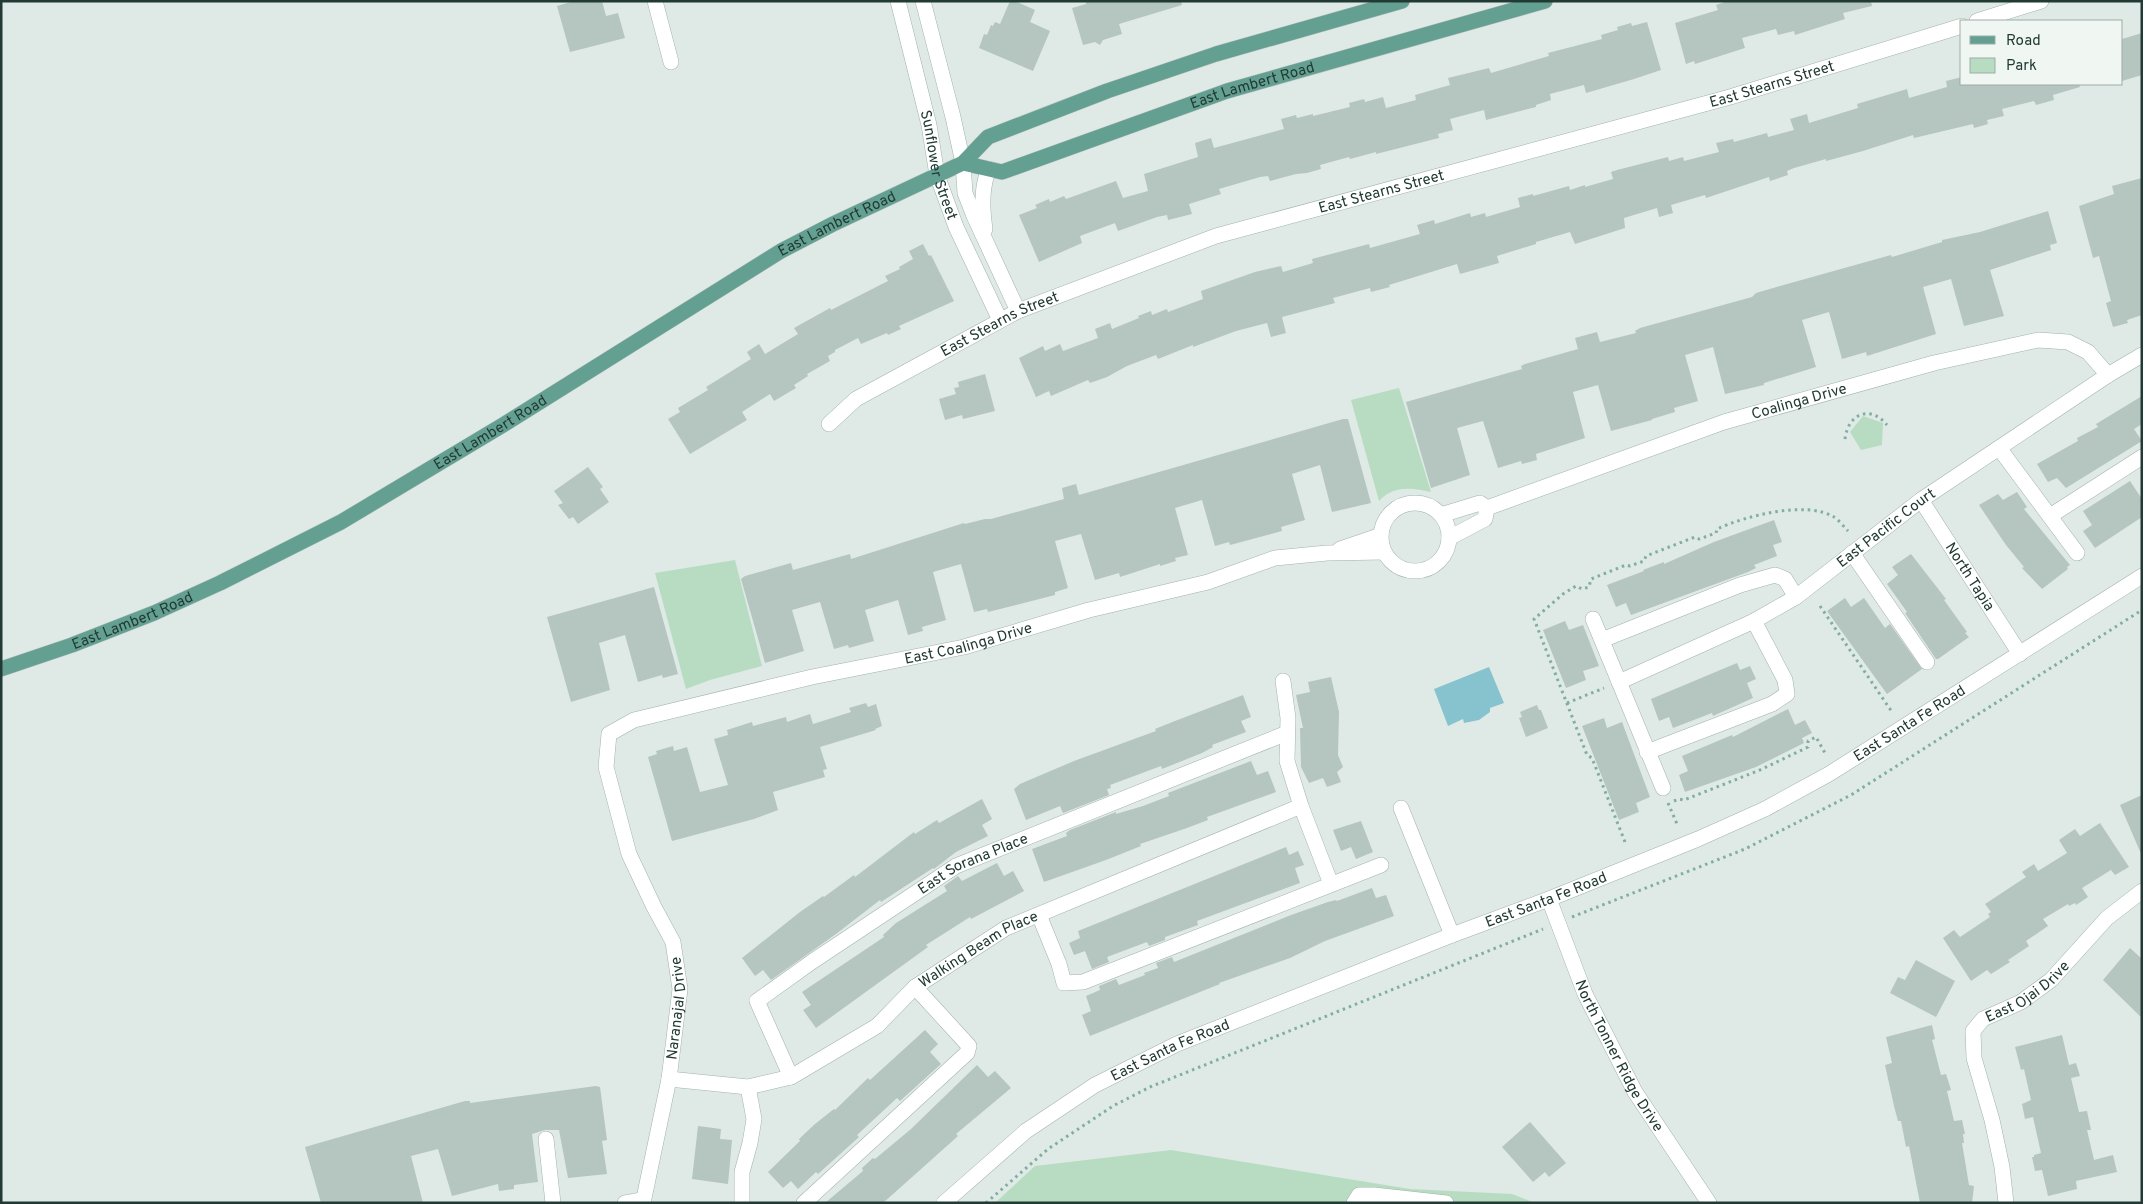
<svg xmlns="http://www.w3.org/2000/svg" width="2143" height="1204" font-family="Overpass,sans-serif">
	<rect width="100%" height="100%" fill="#dfeae6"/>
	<g fill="#b8dcc2">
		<path d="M1399 388 1431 492C1412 488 1394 485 1379 501L1351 400Z"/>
		<path d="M1863 416 1883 423 1882 445 1861 450 1850 432Z"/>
		<path d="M735 560 762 666 710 680 686 689 655 573Z"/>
		<path d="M1171 1150 1410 1189 1512 1194 1535 1203H995L1035 1166Z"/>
	</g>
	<path fill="#87c3cf" d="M1489 667 1504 703 1490 708V712L1479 720 1464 723 1463 719 1448 726 1434 689Z"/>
	<g fill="#b5c5bf">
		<path d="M574 1H602L606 16 618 13 625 38 570 52 557 6Z"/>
		<path d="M1010 1H1015L1035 10 1030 22 1050 31 1033 71 979 48 984 34 987 35 991 25 993 26 995 22 1000 24Z"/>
		<path d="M1086 1H1181L1182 5 1119 24 1122 34 1103 40 1100 45 1095 42 1083 45 1072 8 1086 4Z"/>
		<path d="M1728 1H1871L1872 6 1843 13 1845 19 1795 35 1794 31 1778 35 1776 29 1742 38 1745 48 1695 64 1694 61 1686 64 1675 23 1718 10 1716 5Z"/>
		<path d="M1647 22 1661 70 1634 79 1586 93 1584 85 1550 94 1551 100 1536 105V107L1486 120 1484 110 1450 119 1453 130 1438 134 1439 138 1376 154V152L1350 159 1349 157 1320 165 1321 169 1307 173 1296 174 1270 181 1268 176 1260 177 1219 189 1221 194 1189 204 1192 214 1168 220 1167 215 1157 217 1118 231 1115 223 1080 236 1082 243 1039 262 1019 215 1037 208 1035 205 1049 199 1050 202 1064 196 1066 199 1116 181 1123 198 1148 191 1144 174 1198 157 1195 143 1211 138 1214 148 1284 129 1281 119 1296 115 1297 118 1313 114V116L1350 107 1349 103 1364 99 1365 102 1383 97 1386 108 1416 100 1415 95 1450 85 1448 78 1489 68 1491 73 1549 56 1548 53 1602 39 1601 35 1618 30 1617 27 1631 23 1632 26Z"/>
		<path d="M2142 33V75L2122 81V39Z"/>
		<path d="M1962 77V84H2079L2080 87 2053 95 2054 100 2036 105 2034 101 2002 109 2004 116 1987 120 1988 124 1974 128 1973 124 1914 138 1913 135 1863 151 1826 161V159L1794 168 1787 171 1788 175 1770 181 1769 177 1706 198 1705 195 1671 205 1673 213 1659 217 1657 208 1624 218 1625 228 1575 244 1570 232 1536 242V244L1497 256 1499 263 1460 274 1457 264 1389 285 1390 287 1371 292 1370 288 1333 298 1335 303 1282 317 1286 333 1271 337 1267 323 1236 331 1193 347V345L1158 359 1156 355 1127 366 1107 377 1090 383 1088 380 1051 396 1049 391 1036 397 1019 358 1043 346 1045 351 1060 344 1063 351 1098 338 1095 329 1110 323 1112 329 1139 318 1138 316 1151 311 1152 315 1167 309 1168 312 1203 299 1201 291 1255 272 1281 266 1283 272 1313 263 1312 259 1369 244 1370 248 1420 234 1417 225 1434 220 1435 224 1470 213 1471 217 1485 213 1486 217 1520 207 1518 198 1533 194V196L1569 186 1570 190 1585 185V187L1613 179 1611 172 1617 170 1668 157 1669 161 1683 157 1684 161 1719 152 1716 143 1733 139 1734 142 1767 133 1768 137 1794 130 1790 119 1807 114 1809 123 1858 108 1857 104 1907 89 1909 98 1947 87 1946 81Z"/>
		<path d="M2142 178V315L2127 320 2128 323 2113 327 2106 303 2111 301 2099 256 2093 258 2079 206 2114 194 2112 186Z"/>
		<path d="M2048 211 2057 243 2050 245 2051 250 1990 270 2004 316 1964 326 1951 279 1923 287 1936 334 1867 356 1866 352 1842 359 1829 312 1802 320 1816 367 1764 383V385L1725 394 1713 347 1685 355 1698 401 1674 408 1675 412 1652 419V420L1611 431 1598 385 1573 392 1585 438 1536 454 1537 460 1522 464 1521 461 1498 468 1483 421 1457 428 1470 475 1431 488 1406 402 1522 369 1521 366 1525 364 1578 349 1575 338 1597 332 1600 342 1636 333 1635 331 1640 328 1752 297 1756 293 1780 286 1891 255 1892 257 1942 242V240L1980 232Z"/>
		<path d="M923 244 929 256 931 255 954 301 899 326 901 329 888 335 887 333 861 344 858 338 835 350V352L828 356 830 361 807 374 808 376 794 385 796 388 774 401 770 394 742 412 747 420 690 454 668 419 680 412 678 408 708 390 706 387 751 359 747 352 759 344 765 354 798 334 794 328 830 308 831 310 888 281 885 276 900 269 899 267 913 259 909 251Z"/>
		<path d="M985 374 995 411 963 419 962 415 945 420 939 399 956 394 954 388 959 387 958 382Z"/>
		<path d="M2142 396V424L2134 429 2142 441 2066 488 2057 478 2048 482 2037 464 2078 441 2077 438 2098 427 2096 424Z"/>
		<path d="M1343 419H1348L1371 503 1332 512 1320 465 1292 474 1305 520 1281 527 1282 531 1230 545 1229 542 1215 546 1202 500 1175 508 1188 555 1175 558 1176 561 1160 566V564L1120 577 1119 573 1095 580 1081 534 1055 541 1068 588 1055 592V595L988 612 987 609 974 612 961 564 933 572 946 620 922 627 923 631 908 635 898 600 865 610 874 641 849 648 848 645 834 649 820 602 792 610 804 651 765 663 741 579 745 576 791 563 793 570 850 554 851 559 964 523 965 524 985 519H991L1064 499 1062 488 1076 484 1079 495Z"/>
		<path d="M588 467 603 487 600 489 609 502 578 524 573 517 569 519 558 505 563 503 554 491Z"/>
		<path d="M2130 481 2142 499V517L2095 548 2083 531 2092 525 2083 511Z"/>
		<path d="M2017 492 2027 507 2024 509 2070 565 2067 567 2068 569 2042 589 2022 568 2024 567 2006 545 1979 505 1998 494 2003 500Z"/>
		<path d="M1774 520 1782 542 1773 545 1777 556 1754 565 1756 568 1748 572 1631 615 1626 603 1616 607 1607 585 1644 571 1643 570 1664 562V564L1714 542Z"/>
		<path d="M1911 554 1946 599 1944 600 1967 632 1965 633 1969 637 1938 659H1936L1905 613 1907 612 1887 584 1898 575 1892 567Z"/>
		<path d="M654 587 678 674 663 678 662 675 638 682 625 635 599 643 610 690 571 702 547 617Z"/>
		<path d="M1845 598 1851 607 1864 598 1885 628 1890 624 1922 669 1887 694 1827 611Z"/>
		<path d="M1565 621 1569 630 1583 625 1599 666 1583 671 1586 680 1566 688 1543 630Z"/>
		<path d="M1737 663 1740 670 1750 666 1756 679 1747 683 1753 698 1713 716 1712 713 1673 728 1669 717 1659 721 1651 699Z"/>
		<path d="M1331 677 1339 712 1338 755 1343 767 1337 772 1341 782 1327 787 1323 778 1309 783 1301 767 1300 728H1303L1296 695 1310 692 1308 682Z"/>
		<path d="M1243 695 1251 717 1241 721 1246 732 1212 745 1213 747 1202 753 1162 769 1161 766 1110 785 1111 788 1107 789 1109 795 1063 813 1060 806 1026 820 1014 789 1020 784 1074 761 1156 731 1155 729 1175 721Z"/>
		<path d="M866 703 868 707 876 704 882 726 875 729 876 730 820 747 827 769 823 770 825 777 773 792 778 810 754 819 672 841 648 757 657 754 656 751 673 746 674 751 687 747 700 792 728 785 714 739 728 735 727 730 752 722 753 726 786 717 787 722 810 714 813 724 851 712 849 708Z"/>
		<path d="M1537 705 1539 710H1541L1548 728 1526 737 1519 718 1522 717 1520 712Z"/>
		<path d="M1788 709 1795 725 1805 720 1812 733 1802 738 1804 743 1756 767 1685 792 1679 775 1688 771 1682 756 1732 735 1733 737Z"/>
		<path d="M1604 718 1607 728 1622 722 1650 797 1636 803 1639 812 1619 820 1582 726Z"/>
		<path d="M1251 761 1257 775 1268 771 1276 792 1207 817 1208 820 1187 828 1140 844 1141 846 1106 860 1044 882 1032 849 1067 836 1066 833 1070 830 1116 812V814L1143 806 1169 796 1168 793Z"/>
		<path d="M2142 795V856L2120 805Z"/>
		<path d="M982 799 992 819 982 825 988 836 956 852 934 869 933 868 881 902 880 900 836 934 771 980 763 970 755 976 742 958 800 912 823 896 824 897 854 875 855 877 914 832 915 834 937 820 939 823Z"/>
		<path d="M1361 821 1373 852 1356 859 1351 847 1341 851 1333 830Z"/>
		<path d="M2100 823 2129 867 2115 875 2111 870 2082 888 2088 897 2076 905 2075 903 2069 906 2068 904 2043 919 2048 926 2026 941 2029 946 2008 960 2010 962 1991 974 1987 970 1971 981 1943 938 1954 930 1960 937 1990 917 1988 914 1991 912 1985 904 2026 877 2022 872 2034 864 2038 871 2067 853 2059 840 2075 829 2080 836Z"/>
		<path d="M1286 847 1289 855 1298 851 1304 865 1295 868 1300 883 1197 921 1198 925 1165 937V940L1149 946 1147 942 1107 957 1109 962 1092 969 1085 951 1074 955 1069 943 1080 938 1078 931Z"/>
		<path d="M997 863 1004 876 1013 871 1024 891 971 919 970 917 926 945 928 947 816 1028 803 1010 811 1005 802 992 884 937 883 935 896 923 947 891 944 886 958 876 962 881Z"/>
		<path d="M1372 888 1376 898 1386 895 1394 916 1325 941 1290 958 1219 983 1220 984 1090 1036 1082 1015 1091 1011 1086 996 1100 990 1099 986 1116 979 1119 985 1145 975 1144 973 1158 968 1156 963 1172 957 1174 962 1291 915 1328 902 1336 900 1337 901Z"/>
		<path d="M2130 948 2142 959V1018L2103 980Z"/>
		<path d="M1916 960 1955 981 1936 1017 1890 993 1898 977 1905 980Z"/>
		<path d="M1932 1025 1935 1039 1932 1040 1941 1075 1946 1074 1951 1090 1947 1091 1954 1121 1962 1120 1965 1134H1963L1964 1143H1962L1969 1185 1974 1186 1972 1203H1920L1909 1146 1906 1147 1901 1121H1898L1894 1106 1885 1065 1892 1063 1886 1037Z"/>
		<path d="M925 1030 938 1044 930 1052 941 1064 900 1101 897 1098 857 1135 859 1137 818 1174 816 1172 798 1189 791 1181 783 1188 768 1172 800 1141 799 1139 815 1124 834 1109 835 1110 868 1078 870 1080Z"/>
		<path d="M2062 1035 2069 1065 2076 1063 2080 1076 2071 1078 2079 1112 2087 1111 2091 1130H2087L2094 1160 2113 1155 2117 1172 2076 1181 2077 1189 2048 1196 2042 1170 2035 1171 2032 1157H2034V1155L2041 1153 2033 1117 2025 1119 2022 1104 2031 1100 2024 1069 2021 1070 2015 1047Z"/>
		<path d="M977 1065 988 1077 995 1071 1011 1088 956 1134 958 1136 883 1203H825L863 1171 862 1168 873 1158 875 1159 911 1129Z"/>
		<path d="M596 1086 600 1087 607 1140 602 1141 607 1174 568 1178 559 1130H545L532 1134 538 1182 514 1185V1189L499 1191 498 1184 452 1196 438 1149 411 1156 423 1203H321L305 1147 465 1101H470V1103Z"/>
		<path d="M1530 1122 1566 1163 1549 1177 1545 1172 1533 1182 1502 1147Z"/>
		<path d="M698 1126 721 1129 720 1139 732 1140 728 1184 692 1179Z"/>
	</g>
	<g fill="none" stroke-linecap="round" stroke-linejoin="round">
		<defs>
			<g id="minor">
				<path d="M655 1 671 62"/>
				<path id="s1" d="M898 1 929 125 937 175 956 227 1000 320"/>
				<path d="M923 1 953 117 963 163 965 193 974 216 1018 311"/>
				<path d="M1977 21 2041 1"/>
				<path d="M985 229C982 209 981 187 989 169"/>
				<path id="s2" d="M829 424 856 399 1018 311 1216 236 1730 97 1962 26"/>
				<path d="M1999 448 2077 553"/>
				<path id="s3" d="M1921 500 2020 654"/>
				<circle cx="1415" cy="537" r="34"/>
				<path id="s4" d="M1487 508 1724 422 1934 363 2038 340 2068 342 2088 352 2108 375"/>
				<path d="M1441 515 1480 503 1487 508"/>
				<path d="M2050 516 2142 457"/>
				<path d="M1449 538 1485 519 1487 508"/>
				<path d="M1340 549 1381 535"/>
				<path d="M1852 553 1927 662"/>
				<path d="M1593 619 1663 788"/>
				<path d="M1602 640 1740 585 1775 575 1785 579 1796 597"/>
				<path d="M1283 681 1288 718 1287 761 1301 806 1331 884"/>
				<path id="s5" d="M1619 682 1754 621 1796 597 1921 500 2108 375 2142 355"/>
				<path d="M1647 752 1772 704 1787 694 1785 680 1754 621"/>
				<path d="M1401 808 1452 935"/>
				<path id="s6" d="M1549 899 1585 994 1635 1092 1709 1203"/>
				<path d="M1039 915 1059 964 1064 983 1083 982 1381 865"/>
				<path id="s7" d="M791 1077 757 1001 813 961 956 866 1287 733"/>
				<path id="s8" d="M669 1079 748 1087 791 1077 877 1026 915 987 1006 928 1301 806"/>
				<path d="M546 1139 553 1203"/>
				<path d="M625 1203 642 1200"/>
				<path id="s9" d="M643 1203 669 1079 680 989 673 942 654 907 629 854 606 767 609 734 634 720 812 677 964 647 1089 610 1208 582 1275 558 1327 553 1384 552"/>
				<path d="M742 1203V1172L750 1143 754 1119 748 1087"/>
				<path d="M804 1203 967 1053 969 1046 915 987"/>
				<path id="s10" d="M944 1203 1026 1131 1095 1085 1177 1044 1452 935 1549 899 1698 839 1765 809 1829 774 2142 576"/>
				<path d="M1354 1203 1359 1195H1374L1446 1203"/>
				<path id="s11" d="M2006 1203 2002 1167 1992 1120 1974 1058 1973 1031 1983 1019 2021 1002 2051 980 2107 918 2142 891"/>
			</g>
			<g id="major">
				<path id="s12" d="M963 163 1002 172 1227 91 1545 1"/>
				<path id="s13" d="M1 669 72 645 154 613 220 583 341 522 503 425 781 251 833 224 963 163 988 137 1107 91 1216 54 1402 1"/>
			</g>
		</defs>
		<use href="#minor" stroke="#a2b2ad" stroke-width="16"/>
		<use href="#major" stroke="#bcc4c2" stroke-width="16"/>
		<g stroke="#80aea0" stroke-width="3" stroke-dasharray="2.5 4" stroke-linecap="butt">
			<path d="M1845 439C1848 414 1870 404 1887 425"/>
			<path d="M1820 606 1892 712"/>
			<path d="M1567 703 1604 688"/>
			<path d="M1674 801 1679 799 1684 800 1760 770 1808 747V741L1816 737 1825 753"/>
			<path d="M1668 803 1677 824"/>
			<path d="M1625 842 1592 758 1587 755 1534 619 1563 594 1576 586 1582 589 1589 587 1591 579 1626 565 1630 566 1644 561 1646 556 1695 537 1699 539 1716 533 1717 529C1745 516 1806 500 1834 517 1839 520 1844 527 1848 531"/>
			<path d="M1572 917 1745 849 1851 795 2142 610"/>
			<path d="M986 1203 1048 1149 1113 1106 1150 1087 1543 929"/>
		</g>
		<use href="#minor" stroke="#fff" stroke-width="15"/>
		<use href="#major" stroke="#64a091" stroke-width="15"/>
	</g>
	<g text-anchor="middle" stroke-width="5" stroke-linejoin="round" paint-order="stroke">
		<g font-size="15" fill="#213a34" stroke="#f0f7f3">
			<text dy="5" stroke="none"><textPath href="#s2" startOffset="1009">East Stearns Street</textPath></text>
			<text dy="5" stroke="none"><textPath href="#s12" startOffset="305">East Lambert Road</textPath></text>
			<text dy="5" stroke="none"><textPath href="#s1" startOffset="169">Sunflower Street</textPath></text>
			<text dy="5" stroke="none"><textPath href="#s2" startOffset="604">East Stearns Street</textPath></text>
			<text dy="5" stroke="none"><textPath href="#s13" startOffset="950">East Lambert Road</textPath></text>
			<text dy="5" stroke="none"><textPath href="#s2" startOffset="199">East Stearns Street</textPath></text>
			<text dy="5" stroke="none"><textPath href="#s4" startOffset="330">Coalinga Drive</textPath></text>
			<text dy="5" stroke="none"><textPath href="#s13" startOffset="545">East Lambert Road</textPath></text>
			<text dy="5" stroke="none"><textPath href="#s5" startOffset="310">East Pacific Court</textPath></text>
			<text dy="5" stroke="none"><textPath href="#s3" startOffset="91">North Tapia</textPath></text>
			<text dy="5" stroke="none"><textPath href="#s13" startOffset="140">East Lambert Road</textPath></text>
			<text dy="5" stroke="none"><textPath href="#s9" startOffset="858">East Coalinga Drive</textPath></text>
			<text dy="5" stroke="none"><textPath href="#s10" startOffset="1085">East Santa Fe Road</textPath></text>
			<text dy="5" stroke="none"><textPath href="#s7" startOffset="340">East Sorana Place</textPath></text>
			<text dy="5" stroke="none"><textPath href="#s10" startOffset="680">East Santa Fe Road</textPath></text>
			<text dy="5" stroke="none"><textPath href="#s8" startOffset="352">Walking Beam Place</textPath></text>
			<text dy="5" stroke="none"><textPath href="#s11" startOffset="244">East Ojai Drive</textPath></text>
			<text dy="5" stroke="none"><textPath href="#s9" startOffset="198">Naranajal Drive</textPath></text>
			<text dy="5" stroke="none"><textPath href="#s10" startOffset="275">East Santa Fe Road</textPath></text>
			<text dy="5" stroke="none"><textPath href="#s6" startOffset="172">North Tonner Ridge Drive</textPath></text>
		</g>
	</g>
	<rect width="2143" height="1204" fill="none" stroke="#213a34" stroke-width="5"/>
	<rect x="1960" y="20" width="162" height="65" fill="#f0f7f3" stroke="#9daba7"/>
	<rect x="1970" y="36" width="25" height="8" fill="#64a091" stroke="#9daba7"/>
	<text x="2006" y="45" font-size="15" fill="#213a34">Road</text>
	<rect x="1970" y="58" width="25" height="15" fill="#b8dcc2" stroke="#9daba7"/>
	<text x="2006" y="70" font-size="15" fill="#213a34">Park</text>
</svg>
